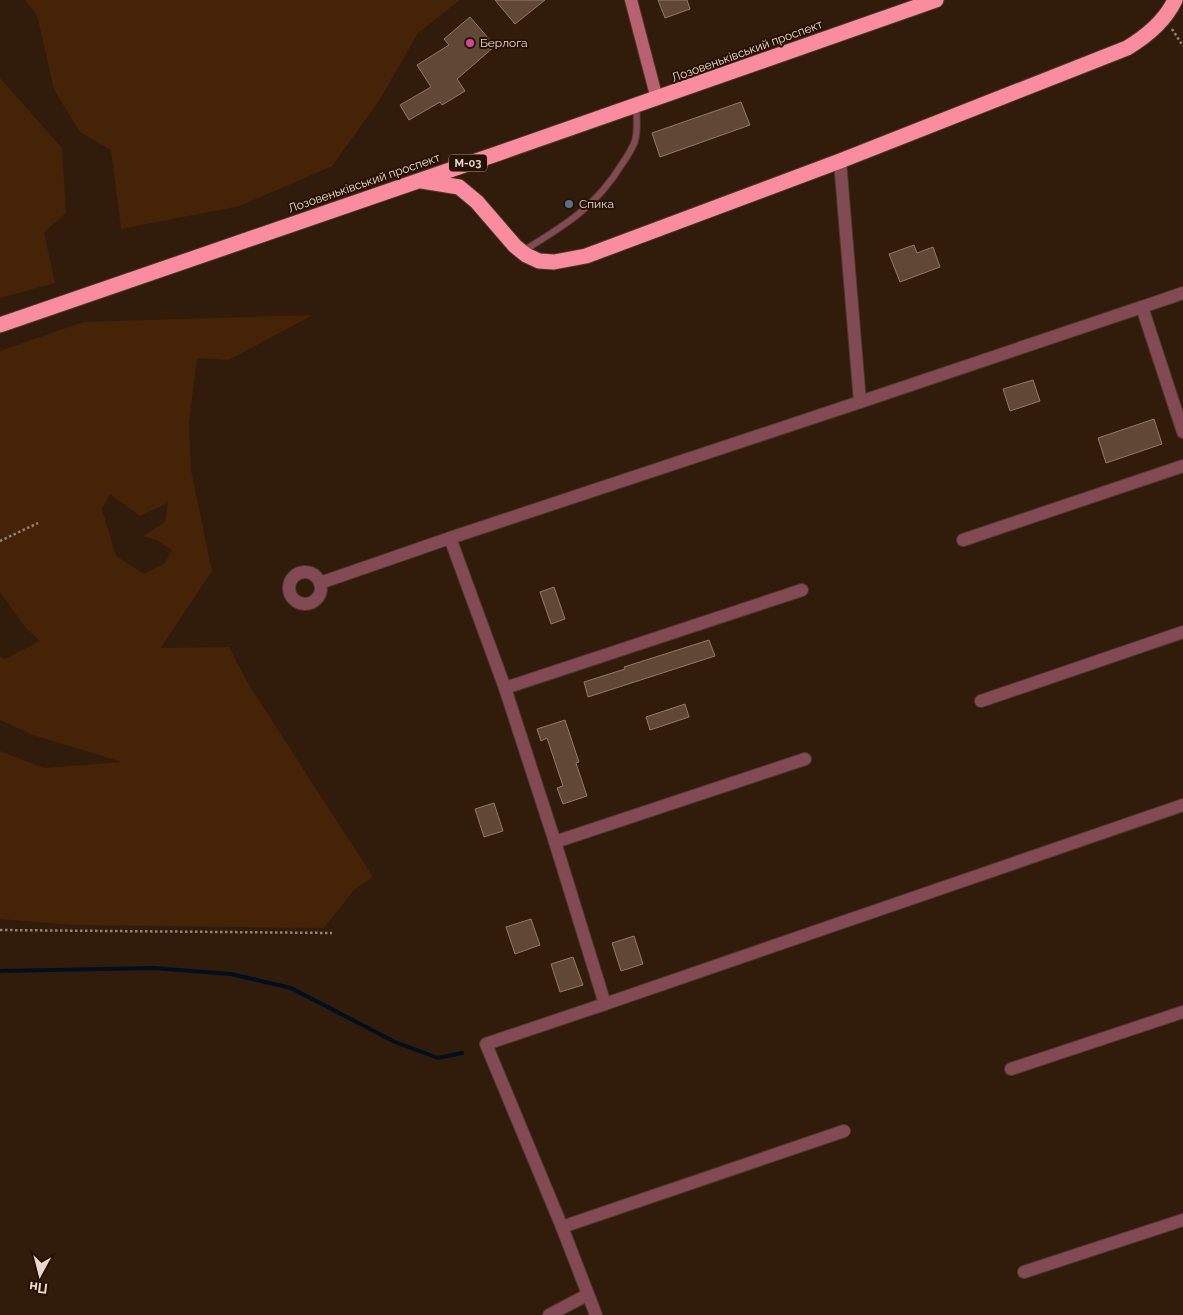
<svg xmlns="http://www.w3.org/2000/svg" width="1183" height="1315" font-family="Raleway,sans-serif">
	<rect width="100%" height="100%" fill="#311b0a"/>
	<g fill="#452306" fill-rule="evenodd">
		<path d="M25 0H460L418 33 379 101 332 166 240 206 121 229 111 150 80 132 54 90 37 15Z"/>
		<path d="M0 78 62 148 66 213 44 232 55 283 0 298Z"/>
		<path d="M313 315 229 360 197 358 189 422 191 470 212 571 161 648 229 647 249 685 373 877 355 889 324 928 73 925 0 919V751L44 768 122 762 33 735 0 720V657L5 659 40 641 25 627 0 592V351L83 322ZM110 494 140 516 168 503 165 522 143 536 156 540 172 550 165 563 144 574 116 556 102 509Z"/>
	</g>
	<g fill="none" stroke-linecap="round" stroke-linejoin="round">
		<path stroke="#000f1d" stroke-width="4" d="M0 971 153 968 231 974 291 988 395 1042 438 1058 462 1053"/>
	</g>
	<g fill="#614836" stroke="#947965">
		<path d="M495 0H545L515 24Z"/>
		<path d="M658 0H687L690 9 665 18Z"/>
		<path d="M470 17 495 46 457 79 465 91 442 105 440 102 409 120 400 105 431 87 417 65 449 45 444 39Z"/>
		<path d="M741 102 750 125 660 157 652 133Z"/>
		<path d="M914 245 917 253 933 247 940 267 900 282 889 254Z"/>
		<path d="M1033 380 1040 401 1010 411 1003 389Z"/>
		<path d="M1154 419 1162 444 1106 463 1098 438Z"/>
		<path d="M554 587 565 619 551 624 540 592Z"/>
		<path d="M709 640 715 656 588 697 584 682 625 669 624 667Z"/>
		<path d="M685 704 689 717 650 730 646 717Z"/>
		<path d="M565 720 579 762 576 763 587 796 563 804 557 788 563 786 547 738 541 741 537 729Z"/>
		<path d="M494 803 503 831 484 837 475 809Z"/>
		<path d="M531 919 540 945 515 954 506 927Z"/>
		<path d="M634 936 643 964 621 971 612 943Z"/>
		<path d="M573 957 583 985 560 992 551 964Z"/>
	</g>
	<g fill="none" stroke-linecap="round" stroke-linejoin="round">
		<defs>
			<path id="lane" d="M523 251C564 226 596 207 622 164 627 157 632 149 635 141 638 130 637 118 636 107"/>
			<g id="street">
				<path d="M1142 307 1183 293"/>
				<path d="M860 402 1142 307 1183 432"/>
				<path d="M963 540 1183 466"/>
				<circle cx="305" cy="588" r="16"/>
				<path d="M320 583 450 538"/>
				<path d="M505 688 802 590"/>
				<path d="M981 701 1183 632"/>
				<path d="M555 842 805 759"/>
				<path d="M605 1004 1183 805"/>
				<path d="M1011 1069 1183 1012"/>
				<path d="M562 1227 844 1131"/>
				<path d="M1024 1272 1183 1220"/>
				<path d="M549 1315 587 1295"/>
				<path d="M596 1315 562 1227 486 1044 605 1004 555 842 505 688 450 538 860 402 840 161"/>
			</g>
			<path id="secondary" d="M631 0 657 99"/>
			<g id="highway">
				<path d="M422 181 459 187 477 202 515 246 526 255 539 261 554 262 586 256 840 161 1127 48C1147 36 1165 21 1175 0"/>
				<path d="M0 325C312 217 625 111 936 0"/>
			</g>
		</defs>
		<use href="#lane" stroke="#4e3929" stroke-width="8"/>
		<use href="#street" stroke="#4e3929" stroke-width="14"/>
		<use href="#secondary" stroke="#4e3929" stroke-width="14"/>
		<use href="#highway" stroke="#4e3929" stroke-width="17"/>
		<g stroke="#948275" stroke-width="2.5" stroke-dasharray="2.5 2.5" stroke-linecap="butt">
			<path d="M1172 29 1183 46"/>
			<path d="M0 541 38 523"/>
			<path d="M0 930 332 933"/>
		</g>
		<use href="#lane" stroke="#824b54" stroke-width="6"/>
		<use href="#street" stroke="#824b54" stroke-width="12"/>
		<use href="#secondary" stroke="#b86171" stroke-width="12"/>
		<use href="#highway" stroke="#f98d9f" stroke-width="15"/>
	</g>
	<circle fill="#d1479c" stroke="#271202" stroke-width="2" cx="470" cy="43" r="5"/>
	<circle fill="#5c6f8a" stroke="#271202" stroke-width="2" cx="569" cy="204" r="5"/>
	<g text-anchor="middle" stroke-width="4" stroke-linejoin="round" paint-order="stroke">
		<rect fill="#271202" stroke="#ae9d91" stroke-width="1" x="449" y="154.5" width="38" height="17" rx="4"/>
		<g font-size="11" font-weight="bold" fill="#e8d8ce">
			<text x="468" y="167">М-03</text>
		</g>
		<g font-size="12" fill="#e8d8ce" stroke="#271202" text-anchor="start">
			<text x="480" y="47">Берлога</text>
			<text x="579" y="208">Спика</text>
		</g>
		<g font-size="12" fill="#e8d8ce" stroke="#271202">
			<text transform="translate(747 51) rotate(-20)" y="4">Лозовеньківський проспект</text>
			<text transform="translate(364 183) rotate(-19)" y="4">Лозовеньківський проспект</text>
		</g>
	</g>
	<g transform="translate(40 1275) rotate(187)" stroke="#271202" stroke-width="4" paint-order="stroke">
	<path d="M0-4L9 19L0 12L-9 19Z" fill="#e8d8ce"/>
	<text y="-8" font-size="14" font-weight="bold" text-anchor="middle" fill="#e8d8ce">Пн</text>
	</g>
</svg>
